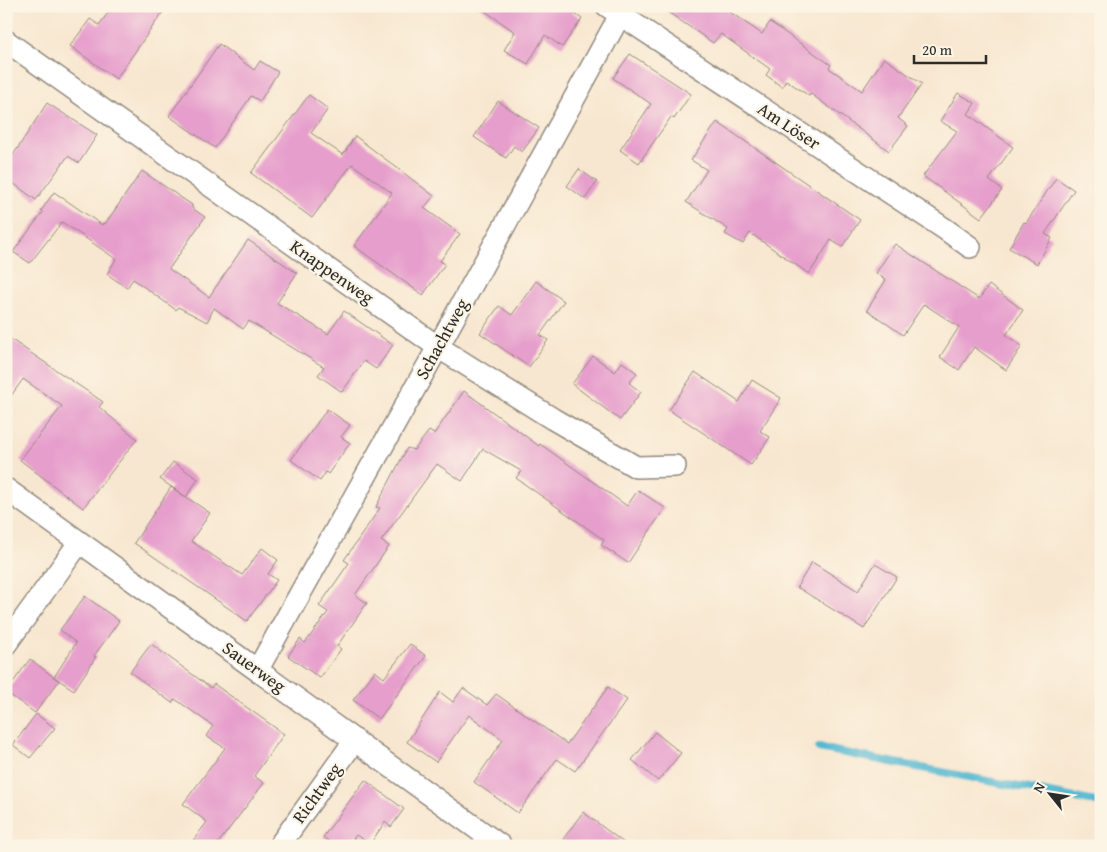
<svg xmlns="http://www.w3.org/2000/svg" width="1107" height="852" font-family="'Gentium Book Plus',serif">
	<rect width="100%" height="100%" fill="#fcf5e5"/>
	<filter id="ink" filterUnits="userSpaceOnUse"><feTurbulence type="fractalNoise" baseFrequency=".02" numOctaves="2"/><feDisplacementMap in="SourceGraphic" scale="10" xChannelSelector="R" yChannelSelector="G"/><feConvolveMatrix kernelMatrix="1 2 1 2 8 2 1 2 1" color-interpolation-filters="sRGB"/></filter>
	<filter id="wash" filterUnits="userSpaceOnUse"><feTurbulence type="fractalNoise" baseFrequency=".0096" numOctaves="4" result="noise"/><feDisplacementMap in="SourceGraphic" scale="20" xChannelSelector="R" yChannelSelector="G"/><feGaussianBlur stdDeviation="1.12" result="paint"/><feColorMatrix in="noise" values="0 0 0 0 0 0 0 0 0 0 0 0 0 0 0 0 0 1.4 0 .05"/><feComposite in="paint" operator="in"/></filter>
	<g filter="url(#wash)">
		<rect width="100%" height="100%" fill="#f8e7d0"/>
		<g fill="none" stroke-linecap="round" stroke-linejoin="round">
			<path stroke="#53b8d1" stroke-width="8" d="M819 748 1101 803"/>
		</g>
		<g id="blocks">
			<g fill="#e69ecc">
				<path d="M113 6H167L116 79 70 46 90 19 99 25Z"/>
				<path d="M478 6H564L582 19 562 47 545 35 528 64 504 50 515 32Z"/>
				<path d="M659 6H721L762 34 770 22 831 65 829 68 862 91 884 58 922 84 898 118 908 126 889 151 811 94 809 96 786 80 782 87 766 75 770 69 721 34 713 43Z"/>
				<path d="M219 44 254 70 260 61 278 72 260 101 251 96 215 148 169 116Z"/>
				<path d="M630 54 691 94 674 119 671 117 639 163 620 150 651 104 613 78Z"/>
				<path d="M958 93 975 103 968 114 1013 147 989 180 1002 190 981 218 923 176 957 131 940 121Z"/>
				<path d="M309 95 328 109 311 133 343 155 355 136 434 196 424 208 460 234 440 261 445 264 423 295 354 246 392 193 352 164 312 218 251 173Z"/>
				<path d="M498 101 539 128 522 152 514 146 506 158 474 137Z"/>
				<path d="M47 103 97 135 79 163 68 156 36 200 6 178V166Z"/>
				<path d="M717 122 860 220 842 247 831 240 809 274 750 233 743 244 725 234 728 229 686 202 707 170 691 160Z"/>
				<path d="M579 169 597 182 585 199 567 186Z"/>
				<path d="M142 171 192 205V208L205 217 169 269 209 297 248 240 297 273 277 303 328 334 344 311 393 345 376 369 364 361 342 392 318 375 324 367 249 321 243 329 214 308 207 322 178 307 176 310 133 279 127 288 107 274 116 259 62 222 30 263 13 252 43 212 41 211 54 192 102 225 103 223 105 224Z"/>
				<path d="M1056 178 1074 190 1045 234 1052 238 1037 264 1009 248 1024 222 1026 223Z"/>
				<path d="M895 244 979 299 989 285 1023 310 1006 335 1022 346 1006 370 974 347 959 370 940 357 959 327 924 304 903 335 867 310 886 280 876 273Z"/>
				<path d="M536 281 564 301 540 335 548 340 529 367 480 333 499 306 512 315Z"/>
				<path d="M6 336 103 402 99 407 137 439 83 508 20 460 62 406 23 379 6 403Z"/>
				<path d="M593 356 615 372 622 362 637 373 629 383 641 392 620 420 572 384Z"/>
				<path d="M695 372 739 402 752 380 781 398 760 431 770 437 751 465 669 410Z"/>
				<path d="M464 391 539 446 540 444 627 506 638 490 665 508 628 563 601 545 604 540 516 478 521 471 483 449 462 481 437 464 381 541 389 546 355 595 367 603 337 646 341 649 320 678 288 656 300 639 305 643 328 612 319 606 349 563 344 560 380 508 376 507 407 448 414 450 429 431 434 434Z"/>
				<path d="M327 409 350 425 341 437 350 443 328 474 326 472 320 481 291 460Z"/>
				<path d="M173 462 198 479 186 497 160 479Z"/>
				<path d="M171 487 210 513 191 541 242 575 262 548 278 560 268 574 277 580 247 621 134 543Z"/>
				<path d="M812 562 858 591 875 564 897 577 864 629 797 587Z"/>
				<path d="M85 596 119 621 94 656 96 657 74 690 54 677 76 643 60 630Z"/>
				<path d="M151 644 211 688 214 684 284 734 254 776 264 783 216 846H189L207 822 183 804 225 748 206 736 213 726 175 699 172 703 130 672Z"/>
				<path d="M410 644 426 656 379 719 353 700 375 671 384 678Z"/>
				<path d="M30 659 59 681 35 713 6 692Z"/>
				<path d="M608 687 627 700 575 771 557 759 518 813 474 782 503 740 469 715 436 762 407 742 440 692 453 702 463 688 487 705 496 694 567 744Z"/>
				<path d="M36 714 55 728 30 758 13 745Z"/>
				<path d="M655 732 681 753 658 781 632 760Z"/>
				<path d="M365 780 404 809 391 827 385 822 370 844 356 835 348 846H335L323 837Z"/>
				<path d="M583 812 628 846H558Z"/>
			</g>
		</g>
	</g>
	<g filter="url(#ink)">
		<use href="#blocks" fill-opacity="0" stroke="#92897e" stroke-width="1"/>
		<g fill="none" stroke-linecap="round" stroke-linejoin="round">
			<defs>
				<g id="minor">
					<path d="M607 6 945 229 970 247"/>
					<path d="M6 41 438 347 553 419 636 467 675 466"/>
					<path d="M6 489 501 846"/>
					<path d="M6 644 79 543"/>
					<path d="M258 669 438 347 625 6"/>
					<path d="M279 846 355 740"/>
				</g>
			</defs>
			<use href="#minor" stroke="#92897e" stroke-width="24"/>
			<use href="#minor" stroke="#fff" stroke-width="21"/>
		</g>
	</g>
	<g text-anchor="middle" stroke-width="4.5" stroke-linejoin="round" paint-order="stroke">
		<g font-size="18" fill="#2b2b2b" stroke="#fcf5e5">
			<text transform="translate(789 126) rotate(33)" y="6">Am Löser</text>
			<text transform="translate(332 272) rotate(35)" y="6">Knappenweg</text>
			<text transform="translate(442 339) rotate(-61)" y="6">Schachtweg</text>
			<text transform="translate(254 667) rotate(36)" y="6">Sauerweg</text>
			<text transform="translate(317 793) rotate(-54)" y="6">Richtweg</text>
		</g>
	</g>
	<rect width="1107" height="852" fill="none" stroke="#fcf5e5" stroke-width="25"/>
	<g transform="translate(1050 794) rotate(300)" stroke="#fcf5e5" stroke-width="4" paint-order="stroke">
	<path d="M0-4L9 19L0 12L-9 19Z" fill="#2b2b2b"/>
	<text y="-8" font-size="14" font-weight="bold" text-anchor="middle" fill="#2b2b2b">N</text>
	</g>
	<path d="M914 55v8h72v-8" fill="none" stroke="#2b2b2b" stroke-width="2.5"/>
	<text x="922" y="55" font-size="15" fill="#2b2b2b" stroke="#fcf5e5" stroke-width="4" paint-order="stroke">20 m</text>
</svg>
